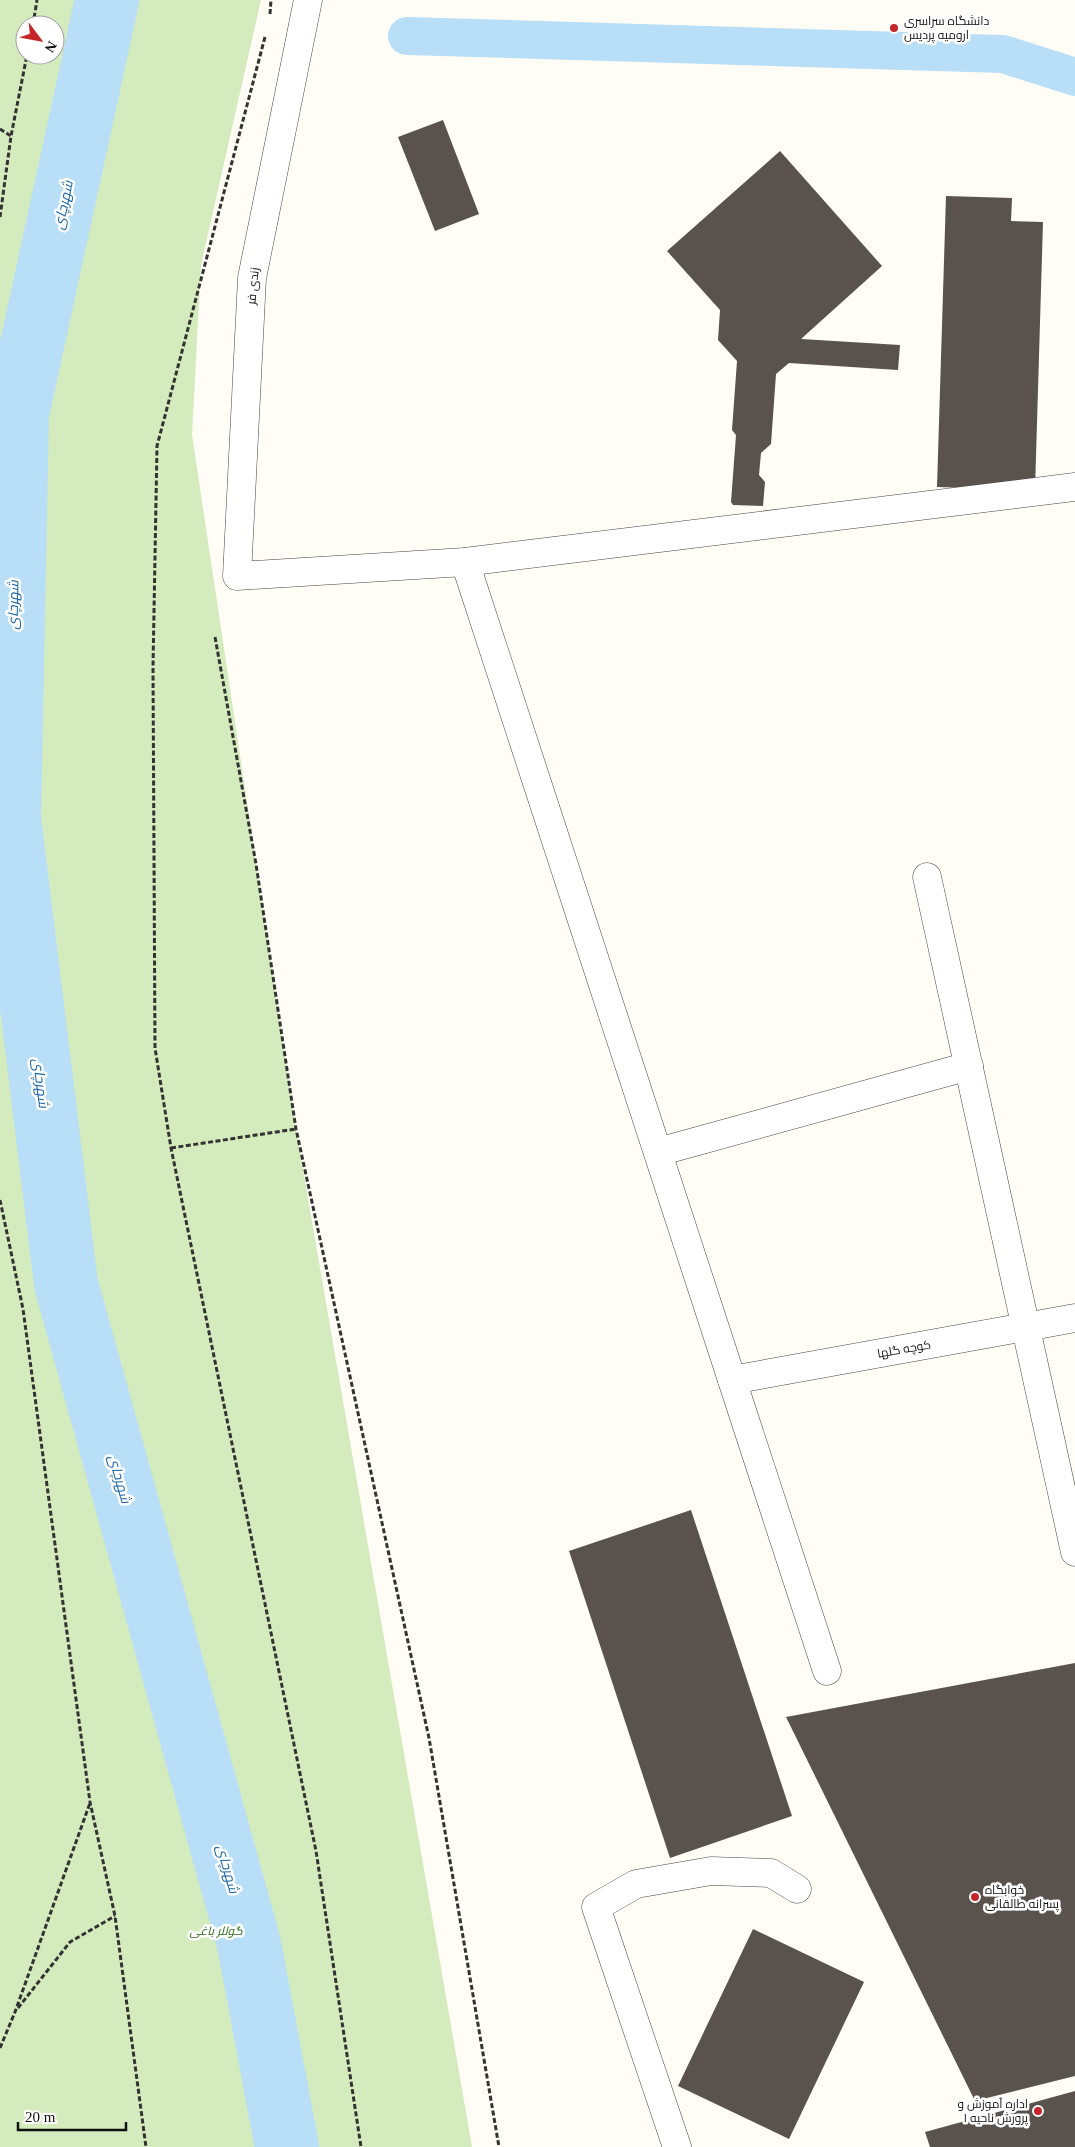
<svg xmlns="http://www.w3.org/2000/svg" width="1075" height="2147" font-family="'Times New Roman',Cairo,serif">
	<rect width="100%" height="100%" fill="#fffdf5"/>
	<path fill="#d4ebbd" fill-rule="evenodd" d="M0 0H261L201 265 192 435 296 1129 472 2147H0ZM25 25H55V55H25Z"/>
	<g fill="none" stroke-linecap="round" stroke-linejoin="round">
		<path stroke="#b9def7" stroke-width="38" d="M407 36 1003 54 1075 77"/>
		<path stroke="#b9def7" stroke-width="64" d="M107 0 17 414 9 818 66 1284 249 1944 287 2147"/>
	</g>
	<g fill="#5a524d">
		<path d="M443 120 479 214 435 231 398 137Z"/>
		<path d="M780 151 882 266 801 339 900 345 898 370 789 363 776 374 771 444 761 453 759 475 765 482 763 506 733 505 731 502 736 435 732 430 737 361 718 340 720 310 667 251Z"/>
		<path d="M946 196 1012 198 1011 221 1043 222 1035 490 937 487Z"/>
		<path d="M691 1510 792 1816 670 1858 569 1551Z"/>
		<path d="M1075 1663V2076L975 2101 786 1717Z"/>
		<path d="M753 1929 864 1982 789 2139 678 2086Z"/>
		<path d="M1075 2091V2147H930L925 2132Z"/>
	</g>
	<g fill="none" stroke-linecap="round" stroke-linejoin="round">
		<defs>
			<g id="minor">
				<path d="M308 0 252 278 237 576 465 562 1075 487"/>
				<path d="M465 562 827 1671"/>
				<path d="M927 877 1075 1552"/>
				<path d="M658 1152 969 1066"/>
				<path d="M732 1380 1075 1318"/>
				<path d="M677 2147 596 1907 636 1884 711 1871 771 1873 797 1889"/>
			</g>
		</defs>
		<use href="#minor" stroke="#444" stroke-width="29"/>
		<g stroke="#333" stroke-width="3" stroke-dasharray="5 2.5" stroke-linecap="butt">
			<path d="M270 14 271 0"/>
			<path d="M33 25 37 0"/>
			<path d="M265 37 157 446 153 667 155 1048 171 1148 316 1851 361 2147"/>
			<path d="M0 129 11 136"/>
			<path d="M0 217 11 136 27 55"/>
			<path d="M215 637 256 864 296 1129 429 1738 499 2147"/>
			<path d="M171 1148 296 1129"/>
			<path d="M0 1200 23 1309 90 1802 115 1916 146 2147"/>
			<path d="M18 2008 70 1942 115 1916"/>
			<path d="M0 2048 15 2012 90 1803"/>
		</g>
		<use href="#minor" stroke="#fff" stroke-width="28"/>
	</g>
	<g fill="#c4262a" stroke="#fff" stroke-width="2">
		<circle cx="894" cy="28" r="5"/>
		<circle cx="975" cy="1897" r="5"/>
		<circle cx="1038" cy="2111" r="5"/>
	</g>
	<g text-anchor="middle" stroke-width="5" stroke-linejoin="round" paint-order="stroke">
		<g font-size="12" fill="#111" stroke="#fff" text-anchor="start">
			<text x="904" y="25">دانشگاه سراسری<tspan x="904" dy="14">ارومیه پردیس</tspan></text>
			<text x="985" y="1894">خوابگاه<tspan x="985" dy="14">پسرانه طالقانی</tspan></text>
			<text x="1028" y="2108" text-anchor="end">اداره آموزش و<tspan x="1028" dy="14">پرورش ناحیه ۱</tspan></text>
		</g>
		<g font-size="12" fill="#111" stroke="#fff">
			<text transform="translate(253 286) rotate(-84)" y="4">زندی فر</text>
			<text transform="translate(904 1349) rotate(-10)" y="4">کوچه گلها</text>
		</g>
		<g font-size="12" font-style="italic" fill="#2d6b1f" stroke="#fff">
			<text x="216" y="1935">گوللر باغی</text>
		</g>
		<g font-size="14" font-style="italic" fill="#1764a6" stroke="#fff">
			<text transform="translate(63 205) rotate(-78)" y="5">شهرچای</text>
			<text transform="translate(13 605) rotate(-89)" y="5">شهرچای</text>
			<text transform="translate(41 1083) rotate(83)" y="5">شهرچای</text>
			<text transform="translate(120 1479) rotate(74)" y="5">شهرچای</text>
			<text transform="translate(228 1869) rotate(74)" y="5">شهرچای</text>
		</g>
	</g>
	<g transform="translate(40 40) rotate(122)"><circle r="24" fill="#ffffff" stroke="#a0a0a0"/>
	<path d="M0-4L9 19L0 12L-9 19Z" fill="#c4262a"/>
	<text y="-8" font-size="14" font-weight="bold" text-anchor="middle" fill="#111111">N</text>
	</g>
	<path d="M18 2122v8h108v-8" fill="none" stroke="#111111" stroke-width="2.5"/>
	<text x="25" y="2122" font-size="15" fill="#111111" stroke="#ffffff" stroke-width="4" paint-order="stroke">20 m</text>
</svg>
